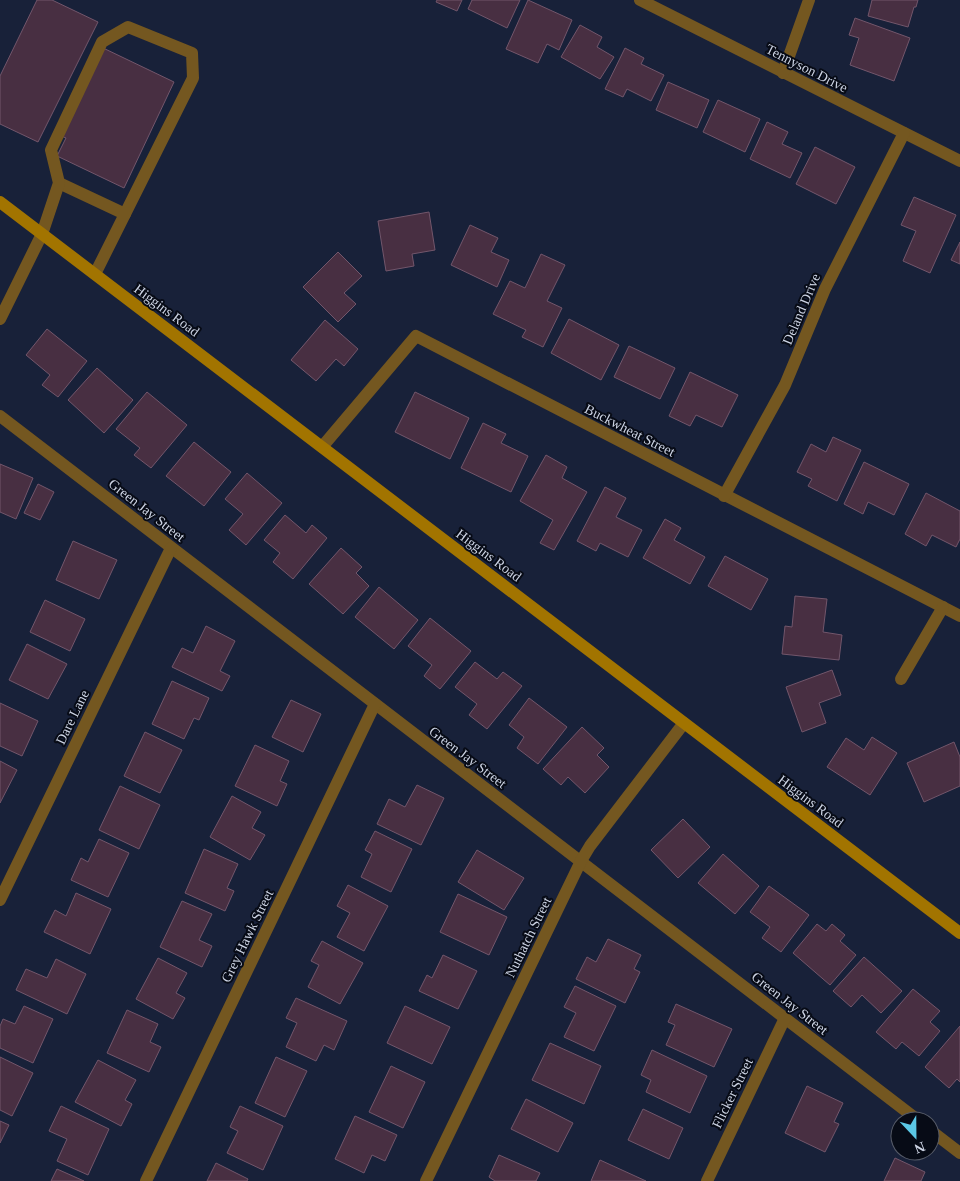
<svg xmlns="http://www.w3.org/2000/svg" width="960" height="1181" font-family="'Times New Roman',serif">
	<rect width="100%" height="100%" fill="#182139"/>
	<g fill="#482f42" stroke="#72566b">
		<path d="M37 0H52L98 22 38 142 0 124V76Z"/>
		<path d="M437 0H462L457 11 436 2Z"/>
		<path d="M472 0H520L507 28 468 9Z"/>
		<path d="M528 0 572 20 559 50 547 44 538 63 506 49Z"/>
		<path d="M872 0H918L916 7H914L908 27 868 16Z"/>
		<path d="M855 18 910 38 894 81 850 65 859 38 849 35Z"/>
		<path d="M580 25 602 37 597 47 614 57 600 79 561 57Z"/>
		<path d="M101 47 174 82 124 188 57 156 66 138 59 135Z"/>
		<path d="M625 48 644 58 641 64 664 75 651 101 627 89 623 97 605 89Z"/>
		<path d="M668 82 709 100 697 128 656 110Z"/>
		<path d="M718 100 760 119 745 152 703 132Z"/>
		<path d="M767 122 788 132 782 144 802 153 790 178 750 159Z"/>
		<path d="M815 147 855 167 836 204 796 184Z"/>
		<path d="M914 197 956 215 930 273 903 261 916 231 901 225Z"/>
		<path d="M429 212 435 250 412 254 414 266 386 271 378 221Z"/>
		<path d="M470 225 498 238 491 252 509 260 497 287 451 265Z"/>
		<path d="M960 242V264L951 260Z"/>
		<path d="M338 252 362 276 344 293 356 304 338 322 303 287Z"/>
		<path d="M541 254 565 265 547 301 562 308 543 347 522 337 526 330 493 314 510 281 525 288Z"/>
		<path d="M569 319 619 345 601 380 551 353Z"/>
		<path d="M325 320 358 349 344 366 336 359 316 381 291 360Z"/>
		<path d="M47 329 87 361 58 397 42 385 50 375 26 355Z"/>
		<path d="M629 346 675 368 660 399 614 377Z"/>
		<path d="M97 368 133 400 104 433 68 400Z"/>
		<path d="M690 372 738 395 722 427 696 415 690 426 669 416Z"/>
		<path d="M147 392 187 425 151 468 134 455 140 448 116 429Z"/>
		<path d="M415 392 469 418 450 459 395 432Z"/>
		<path d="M483 423 506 434 501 443 528 456 511 492 461 468Z"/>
		<path d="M833 437 861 450 837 501 808 486 812 479 797 472 811 444 826 452Z"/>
		<path d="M194 442 231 472 204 506 166 476Z"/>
		<path d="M546 455 567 467 562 478 587 492 554 550 540 543 553 520 520 501Z"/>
		<path d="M864 462 909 484 894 515 868 502 863 514 844 504Z"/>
		<path d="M0 464 33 478 16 519 0 512Z"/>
		<path d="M247 473 282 503 246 545 229 530 243 514 225 499Z"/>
		<path d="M38 484 54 492 40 520 24 513Z"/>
		<path d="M605 487 626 498 616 517 642 530 628 557 600 543 596 551 577 541Z"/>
		<path d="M926 493 960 511V539L956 547 932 535 926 546 905 534Z"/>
		<path d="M285 515 306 533 312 525 327 538 293 579 273 562 280 553 264 540Z"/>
		<path d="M665 519 681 528 674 540 705 557 690 584 643 558Z"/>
		<path d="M73 541 117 560 99 599 56 580Z"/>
		<path d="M341 548 362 567 356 573 369 586 343 614 309 584Z"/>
		<path d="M725 556 768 579 751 610 708 586Z"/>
		<path d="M379 587 418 620 394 649 355 617Z"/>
		<path d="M795 596 827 599 823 632 842 635 839 660 782 654 785 626 792 627Z"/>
		<path d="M45 600 85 619 70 651 30 632Z"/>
		<path d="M430 618 471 651 440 689 424 676 432 665 408 646Z"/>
		<path d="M206 626 235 641 220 671 230 676 222 691 172 667 182 648 193 653Z"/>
		<path d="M27 644 67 664 48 699 9 680Z"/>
		<path d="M475 662 497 679 503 672 522 686 487 729 469 715 477 704 455 687Z"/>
		<path d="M832 670 841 695 819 703 826 723 802 732 786 687Z"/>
		<path d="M172 681 209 698 199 720 194 718 184 739 152 724Z"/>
		<path d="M529 698 567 727 538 764 517 748 524 737 509 725Z"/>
		<path d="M291 700 321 714 303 752 272 737Z"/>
		<path d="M0 703 38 721 22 756 0 746Z"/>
		<path d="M582 727 604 748 597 755 609 767 585 793 568 777 561 785 543 769Z"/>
		<path d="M145 732 182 750 160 793 124 776Z"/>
		<path d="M872 737 897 753 870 795 827 767 846 738 864 750Z"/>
		<path d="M954 742 960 757V786L924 802 907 763Z"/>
		<path d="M255 745 289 761 280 781 287 784 277 806 235 786Z"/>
		<path d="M0 761 17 770 0 803Z"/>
		<path d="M417 785 444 798 421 845 377 824 389 799 405 807Z"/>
		<path d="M120 786 160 805 139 849 99 830Z"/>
		<path d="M232 796 261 812 252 828 265 835 250 860 210 837Z"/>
		<path d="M683 819 710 847 678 878 651 850Z"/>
		<path d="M375 831 412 849 391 892 361 877 372 854 365 850Z"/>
		<path d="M99 839 129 853 108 897 71 880 81 858 88 862Z"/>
		<path d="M204 849 238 864 227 888 234 891 225 911 185 893Z"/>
		<path d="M477 850 524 878 504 910 458 882Z"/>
		<path d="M723 854 759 886 735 914 698 883Z"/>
		<path d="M348 885 388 906 364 951 337 937 350 913 337 906Z"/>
		<path d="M769 886 809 915 781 952 762 938 770 927 750 912Z"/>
		<path d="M76 893 111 909 90 954 44 932 55 910 66 916Z"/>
		<path d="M458 894 507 917 489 955 440 932Z"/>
		<path d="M182 901 212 914 199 940 212 946 202 967 160 947Z"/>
		<path d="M817 924 826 931 832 924 845 935 840 941 856 955 830 985 793 953Z"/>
		<path d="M608 939 641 955 634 969 640 972 625 1003 576 979 587 957 596 962Z"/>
		<path d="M322 941 363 963 340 1004 308 987 319 965 311 961Z"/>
		<path d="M443 955 477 971 458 1009 419 991 427 975 432 978Z"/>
		<path d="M864 957 902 991 881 1013 862 995 851 1007 833 991Z"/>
		<path d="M158 958 187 973 176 993 185 998 173 1019 136 999Z"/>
		<path d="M56 959 86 974 67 1014 16 990 26 969 47 978Z"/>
		<path d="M575 986 616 1006 594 1051 564 1037 576 1013 564 1007Z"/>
		<path d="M913 989 940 1011 930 1022 940 1031 919 1056 902 1042 896 1049 876 1032Z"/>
		<path d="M296 998 347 1021 334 1050 324 1045 316 1061 286 1047 297 1023 286 1018Z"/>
		<path d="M676 1004 732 1029 714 1067 666 1045 675 1025 668 1022Z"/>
		<path d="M24 1006 53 1019 33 1063 0 1048V1026L3 1019 15 1024Z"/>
		<path d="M405 1006 450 1027 432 1064 387 1043Z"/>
		<path d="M127 1010 158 1024 150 1042 161 1047 149 1072 107 1053Z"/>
		<path d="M960 1026V1082L957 1079 949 1088 925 1067Z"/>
		<path d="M550 1043 601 1066 584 1104 532 1080Z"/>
		<path d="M652 1050 707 1076 690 1113 646 1092 651 1080 641 1075Z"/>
		<path d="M0 1057 33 1073 12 1116 0 1110Z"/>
		<path d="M276 1057 307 1071 285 1117 255 1103Z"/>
		<path d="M98 1060 136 1080 125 1100 132 1104 121 1126 75 1102Z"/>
		<path d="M391 1066 425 1082 403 1128 369 1112Z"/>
		<path d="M807 1086 843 1103 834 1122 839 1124 825 1152 785 1133Z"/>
		<path d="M526 1099 573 1123 558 1152 511 1129Z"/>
		<path d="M61 1106 109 1129 88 1175 57 1161 67 1139 49 1131Z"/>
		<path d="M240 1106 283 1126 263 1170 227 1153 238 1131 230 1127Z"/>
		<path d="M643 1109 683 1128 669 1159 628 1140Z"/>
		<path d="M355 1116 397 1135 385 1161 372 1155 364 1173 335 1159Z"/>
		<path d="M0 1121 9 1125 0 1143Z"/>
		<path d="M499 1155 540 1173 536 1181H495L489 1177Z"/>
		<path d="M895 1158 925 1172 921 1181H884Z"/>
		<path d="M600 1160 646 1181H591Z"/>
		<path d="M216 1163 248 1179 247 1181H207Z"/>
		<path d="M57 1169 84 1181H51Z"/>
	</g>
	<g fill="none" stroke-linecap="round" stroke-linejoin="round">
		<g stroke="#745720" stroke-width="12">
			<path d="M59 183 125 214"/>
			<path d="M42 234 59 183 51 150 102 42 128 27 192 53 193 78 95 274"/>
		</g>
		<g stroke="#745720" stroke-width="12">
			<path d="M640 0 960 161"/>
			<path d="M783 73 809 0"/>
			<path d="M0 319 42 234"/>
			<path d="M0 416 919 1121"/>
			<path d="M322 447 416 336 960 616"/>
			<path d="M724 496 785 385 825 289 904 133"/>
			<path d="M901 679 943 607"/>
			<path d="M0 900 171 548"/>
			<path d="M930 1130 960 1153"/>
			<path d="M146 1181 375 704"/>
			<path d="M426 1181 581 861 590 846 684 723"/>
			<path d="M707 1181 785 1018"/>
		</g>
		<path stroke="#a27400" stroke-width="12" d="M0 202 960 933"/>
	</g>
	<g text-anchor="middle" stroke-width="4" stroke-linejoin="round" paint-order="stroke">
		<g font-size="14" fill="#cdd4e4" stroke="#070b16">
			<text transform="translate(807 68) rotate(27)" y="5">Tennyson Drive</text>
			<text transform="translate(801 309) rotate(-67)" y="5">Deland Drive</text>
			<text transform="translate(167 310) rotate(37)" y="5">Higgins Road</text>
			<text transform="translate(630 430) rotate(27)" y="5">Buckwheat Street</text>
			<text transform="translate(147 510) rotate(38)" y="5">Green Jay Street</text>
			<text transform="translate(489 555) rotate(37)" y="5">Higgins Road</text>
			<text transform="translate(72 717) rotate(-64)" y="5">Dare Lane</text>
			<text transform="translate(468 757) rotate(37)" y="5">Green Jay Street</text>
			<text transform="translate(811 801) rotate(37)" y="5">Higgins Road</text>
			<text transform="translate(247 936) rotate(-64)" y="5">Grey Hawk Street</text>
			<text transform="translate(528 937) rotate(-64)" y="5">Nuthatch Street</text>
			<text transform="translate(790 1003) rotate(38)" y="5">Green Jay Street</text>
			<text transform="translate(732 1093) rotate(-64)" y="5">Flicker Street</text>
		</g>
	</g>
	<g transform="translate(915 1136) rotate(158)"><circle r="24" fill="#070b16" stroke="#565b68"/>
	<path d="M0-4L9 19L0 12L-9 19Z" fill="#5bc8e6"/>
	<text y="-8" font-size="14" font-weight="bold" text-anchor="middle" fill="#cdd4e4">N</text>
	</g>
</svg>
